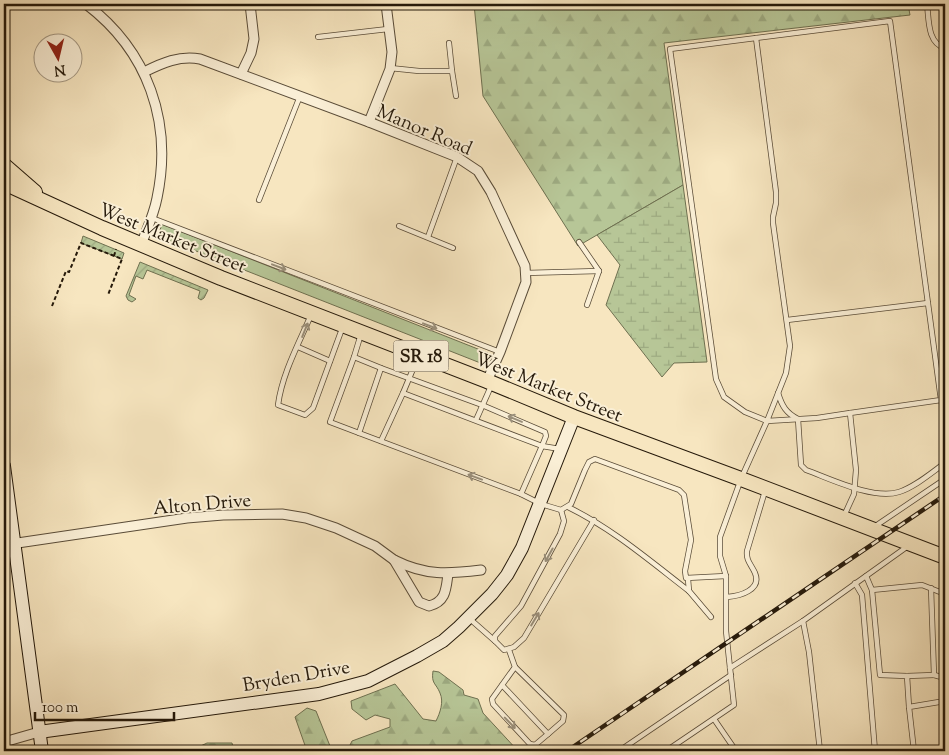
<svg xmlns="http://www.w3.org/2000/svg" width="949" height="755" font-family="'Sorts Mill Goudy',serif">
	<defs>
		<pattern id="forest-firs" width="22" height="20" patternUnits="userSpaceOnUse" patternTransform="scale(1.25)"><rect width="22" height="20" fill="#b7c697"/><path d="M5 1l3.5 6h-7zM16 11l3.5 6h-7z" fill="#9daa81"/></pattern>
		<pattern id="wetland-marsh" width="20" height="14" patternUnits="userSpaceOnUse" patternTransform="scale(1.25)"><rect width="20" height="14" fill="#b7c697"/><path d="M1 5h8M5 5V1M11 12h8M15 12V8" fill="none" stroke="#9daa81"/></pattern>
		<pattern id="garden-furrows" width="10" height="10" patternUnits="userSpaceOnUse" patternTransform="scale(1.25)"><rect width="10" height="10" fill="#b7c697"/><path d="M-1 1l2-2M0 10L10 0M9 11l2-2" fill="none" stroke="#9daa81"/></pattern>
	</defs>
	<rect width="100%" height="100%" fill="#f7e6c0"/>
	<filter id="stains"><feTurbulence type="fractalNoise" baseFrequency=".004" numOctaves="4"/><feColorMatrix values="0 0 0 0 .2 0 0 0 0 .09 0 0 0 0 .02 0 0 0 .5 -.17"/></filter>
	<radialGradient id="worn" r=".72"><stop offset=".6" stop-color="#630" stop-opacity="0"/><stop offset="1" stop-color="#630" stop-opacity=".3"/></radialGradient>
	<path fill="#b7c697" stroke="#6e7050" d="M162 224 488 353 483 364 158 236Z"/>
	<g fill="url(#forest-firs)" stroke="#6e7050">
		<path d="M474 4H908L910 15 664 43 683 185 578 246 483 96Z"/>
		<path d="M433 671 439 672 463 690 464 695 478 699 483 713 518 751H347L352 741 390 727V719L375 715 366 720 352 709 351 701 395 684 423 719 436 721C440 713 444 702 440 693 436 683 431 684 433 671Z"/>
		<path d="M307 708 316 711 332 751H307L295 717Z"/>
		<path d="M207 743H232L234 751H190Z"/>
	</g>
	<path fill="url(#wetland-marsh)" stroke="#6e7050" d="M683 185 707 362 674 363 662 377 606 305 620 265 597 235Z"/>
	<g fill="url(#garden-furrows)" stroke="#6e7050">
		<path d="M83 236 124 253 122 259 81 243Z"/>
		<path d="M140 262 208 290 204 298 201 300 198 298 200 291 147 270 143 279 136 276 129 295 136 299 132 302 128 300 126 296Z"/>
	</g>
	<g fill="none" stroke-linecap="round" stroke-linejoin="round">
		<defs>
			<g id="lane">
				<path d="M927 4C929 19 927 43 945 48"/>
				<path d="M318 37 388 29"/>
				<path d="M756 38 776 192V203L773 217V223L790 346 786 373 767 421 817 418 850 413"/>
				<path d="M943 47 945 66"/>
				<path d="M390 68 419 71H452L449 43"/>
				<path d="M452 71 456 96"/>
				<path d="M259 200 300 96"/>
				<path d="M152 218 500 352"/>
				<path d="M399 226 453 248"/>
				<path d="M428 237 457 157"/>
				<path d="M579 242 599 271 587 305"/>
				<path d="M525 273 599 271"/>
				<path d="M311 315C299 343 282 374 278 405L305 415 313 408 343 326"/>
				<path d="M787 320 928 303"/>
				<path d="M361 334 354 357 381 368"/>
				<path d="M298 347 330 361"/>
				<path d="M354 357 330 422 359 433"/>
				<path d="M418 357 403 393 542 446 521 494"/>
				<path d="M778 393C782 406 786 413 798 419L801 465 806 470C831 479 873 500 899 492 915 487 931 473 945 463"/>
				<path d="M476 420 492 384"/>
				<path d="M381 441 403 393"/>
				<path d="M560 449 542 446 546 436 545 432 482 405 381 368 359 433 521 494 541 504 561 510 571 504 585 470 589 462 595 459 679 490 684 495 691 540 685 571 686 578 726 576"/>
				<path d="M568 507C613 529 650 561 689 591"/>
				<path d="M561 510 564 521 560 534 521 606 495 636V641L504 650 514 647 524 638 594 520"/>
				<path d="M874 527 945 479"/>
				<path d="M866 576 872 590 880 675 907 676 909 707"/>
				<path d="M688 579 689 591 711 617"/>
				<path d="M855 583 862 595 875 751"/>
				<path d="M872 590 922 585 945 594"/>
				<path d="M727 597C740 596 762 590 755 573 751 564 746 561 747 551L765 491"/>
				<path d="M470 619 495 641"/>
				<path d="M515 667 564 715 563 721 548 734"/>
				<path d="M730 668 803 621"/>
				<path d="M934 675 945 678"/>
				<path d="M907 676 934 675 931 588"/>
				<path d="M502 685 548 734 535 745 530 744 493 704 492 699 515 667 509 650"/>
				<path d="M714 719 736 751"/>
				<path d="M619 751 731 675"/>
				<path d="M666 751 734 705 726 631V576L720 556V537L741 479 767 421 745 412 724 397 716 379 670 49 890 21 941 400 850 413 856 470 854 494 844 516"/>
				<path d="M820 751 809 652 803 621 908 546"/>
				<path d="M914 751 909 707 945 701"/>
			</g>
			<g id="street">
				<path d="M86 4C148 51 173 122 157 198 154 214 147 229 141 245"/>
				<path d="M144 72C162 63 180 55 200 59L369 122 457 157 478 171 491 192 525 266 526 282 500 352 487 381"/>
				<path d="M241 74 251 53 254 39 250 4"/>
				<path d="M369 122 390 69 392 52 386 4"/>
				<path d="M4 545 187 518 223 515 282 514 306 518 336 528 375 546 394 560 419 602 429 606C446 602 446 589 448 574"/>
				<path d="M394 560C426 576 448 574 481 570"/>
				<path d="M4 742 39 732"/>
			</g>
			<g id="secondary">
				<path d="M4 466 42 751"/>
				<path d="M39 732 319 694 368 681 417 656 443 641 459 627 492 594 507 575 522 548 574 417"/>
			</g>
			<g id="primary">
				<path d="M4 165 35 192"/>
				<path d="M4 183 102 228 221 278 487 381 574 417 741 479 945 557"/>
			</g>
		</defs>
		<use href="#lane" stroke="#5a4c38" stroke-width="6"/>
		<use href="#street" stroke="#5a4c38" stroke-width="11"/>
		<use href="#secondary" stroke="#25190a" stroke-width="14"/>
		<use href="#primary" stroke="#25190a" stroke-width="16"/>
		<g stroke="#25190a" stroke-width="2" stroke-dasharray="4 2.5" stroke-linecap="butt">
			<path d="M114 256 116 249"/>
			<path d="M52 306 66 271 69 272 81 243 122 259 108 295"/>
		</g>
		<use href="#lane" stroke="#faefd6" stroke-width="4.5"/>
		<use href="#street" stroke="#faefd6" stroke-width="9"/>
		<use href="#secondary" stroke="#faefd6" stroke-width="12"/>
		<use href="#primary" stroke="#f7e6c0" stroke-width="14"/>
		<defs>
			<path id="rail" d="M567 751 945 495"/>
		</defs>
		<use href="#rail" stroke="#25190a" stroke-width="4.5"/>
		<use href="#rail" stroke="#faefd6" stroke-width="2.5" stroke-dasharray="8" stroke-linecap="butt"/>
	</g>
	<defs><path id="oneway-shaft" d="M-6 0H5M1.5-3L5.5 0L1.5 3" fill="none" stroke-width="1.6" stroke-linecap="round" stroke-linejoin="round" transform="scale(1.25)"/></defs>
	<g stroke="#9a8f7a">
		<use href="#oneway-shaft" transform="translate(279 267) rotate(21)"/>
		<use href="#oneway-shaft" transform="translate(430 326) rotate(21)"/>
		<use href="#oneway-shaft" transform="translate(305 330) rotate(-68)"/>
		<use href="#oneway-shaft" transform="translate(515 419) rotate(-157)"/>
		<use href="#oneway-shaft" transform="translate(475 477) rotate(-160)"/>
		<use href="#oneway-shaft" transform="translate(549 555) rotate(119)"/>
		<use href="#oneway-shaft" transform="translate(535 619) rotate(-59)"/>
		<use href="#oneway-shaft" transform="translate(510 723) rotate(46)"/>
	</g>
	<g text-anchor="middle" stroke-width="4" stroke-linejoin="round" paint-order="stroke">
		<rect fill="#faefd6" stroke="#655947" stroke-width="1" x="393.5" y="340.5" width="55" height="31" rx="4"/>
		<g font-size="18" font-weight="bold" fill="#25190a">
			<text x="421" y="362">SR 18</text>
		</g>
		<g font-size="19" fill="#25190a" stroke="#faefd6">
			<text transform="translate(425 129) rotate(23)" y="7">Manor Road</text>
			<text transform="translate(173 237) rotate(22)" y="7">West Market Street</text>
			<text transform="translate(549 386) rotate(22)" y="7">West Market Street</text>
			<text transform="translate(202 503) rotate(-5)" y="7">Alton Drive</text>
			<text transform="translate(296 675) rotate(-10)" y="7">Bryden Drive</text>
		</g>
	</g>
	<rect width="949" height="755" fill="none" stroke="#f7e6c0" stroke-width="20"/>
	<rect x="5" y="5" width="939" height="745" fill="none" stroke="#25190a" stroke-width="2.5"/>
	<rect x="10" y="10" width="929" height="735" fill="none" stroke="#25190a"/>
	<g transform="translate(58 58) rotate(172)"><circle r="24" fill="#faefd6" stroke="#a59984"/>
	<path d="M0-4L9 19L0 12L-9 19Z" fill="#8f2418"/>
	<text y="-8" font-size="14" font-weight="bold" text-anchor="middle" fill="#25190a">N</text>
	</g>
	<path d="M35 712v8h139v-8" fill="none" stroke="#25190a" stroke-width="2.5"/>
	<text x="42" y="712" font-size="15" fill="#25190a" stroke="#faefd6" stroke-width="4" paint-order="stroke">100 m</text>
	<rect width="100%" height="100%" filter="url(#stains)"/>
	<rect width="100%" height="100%" fill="url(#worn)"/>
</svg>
